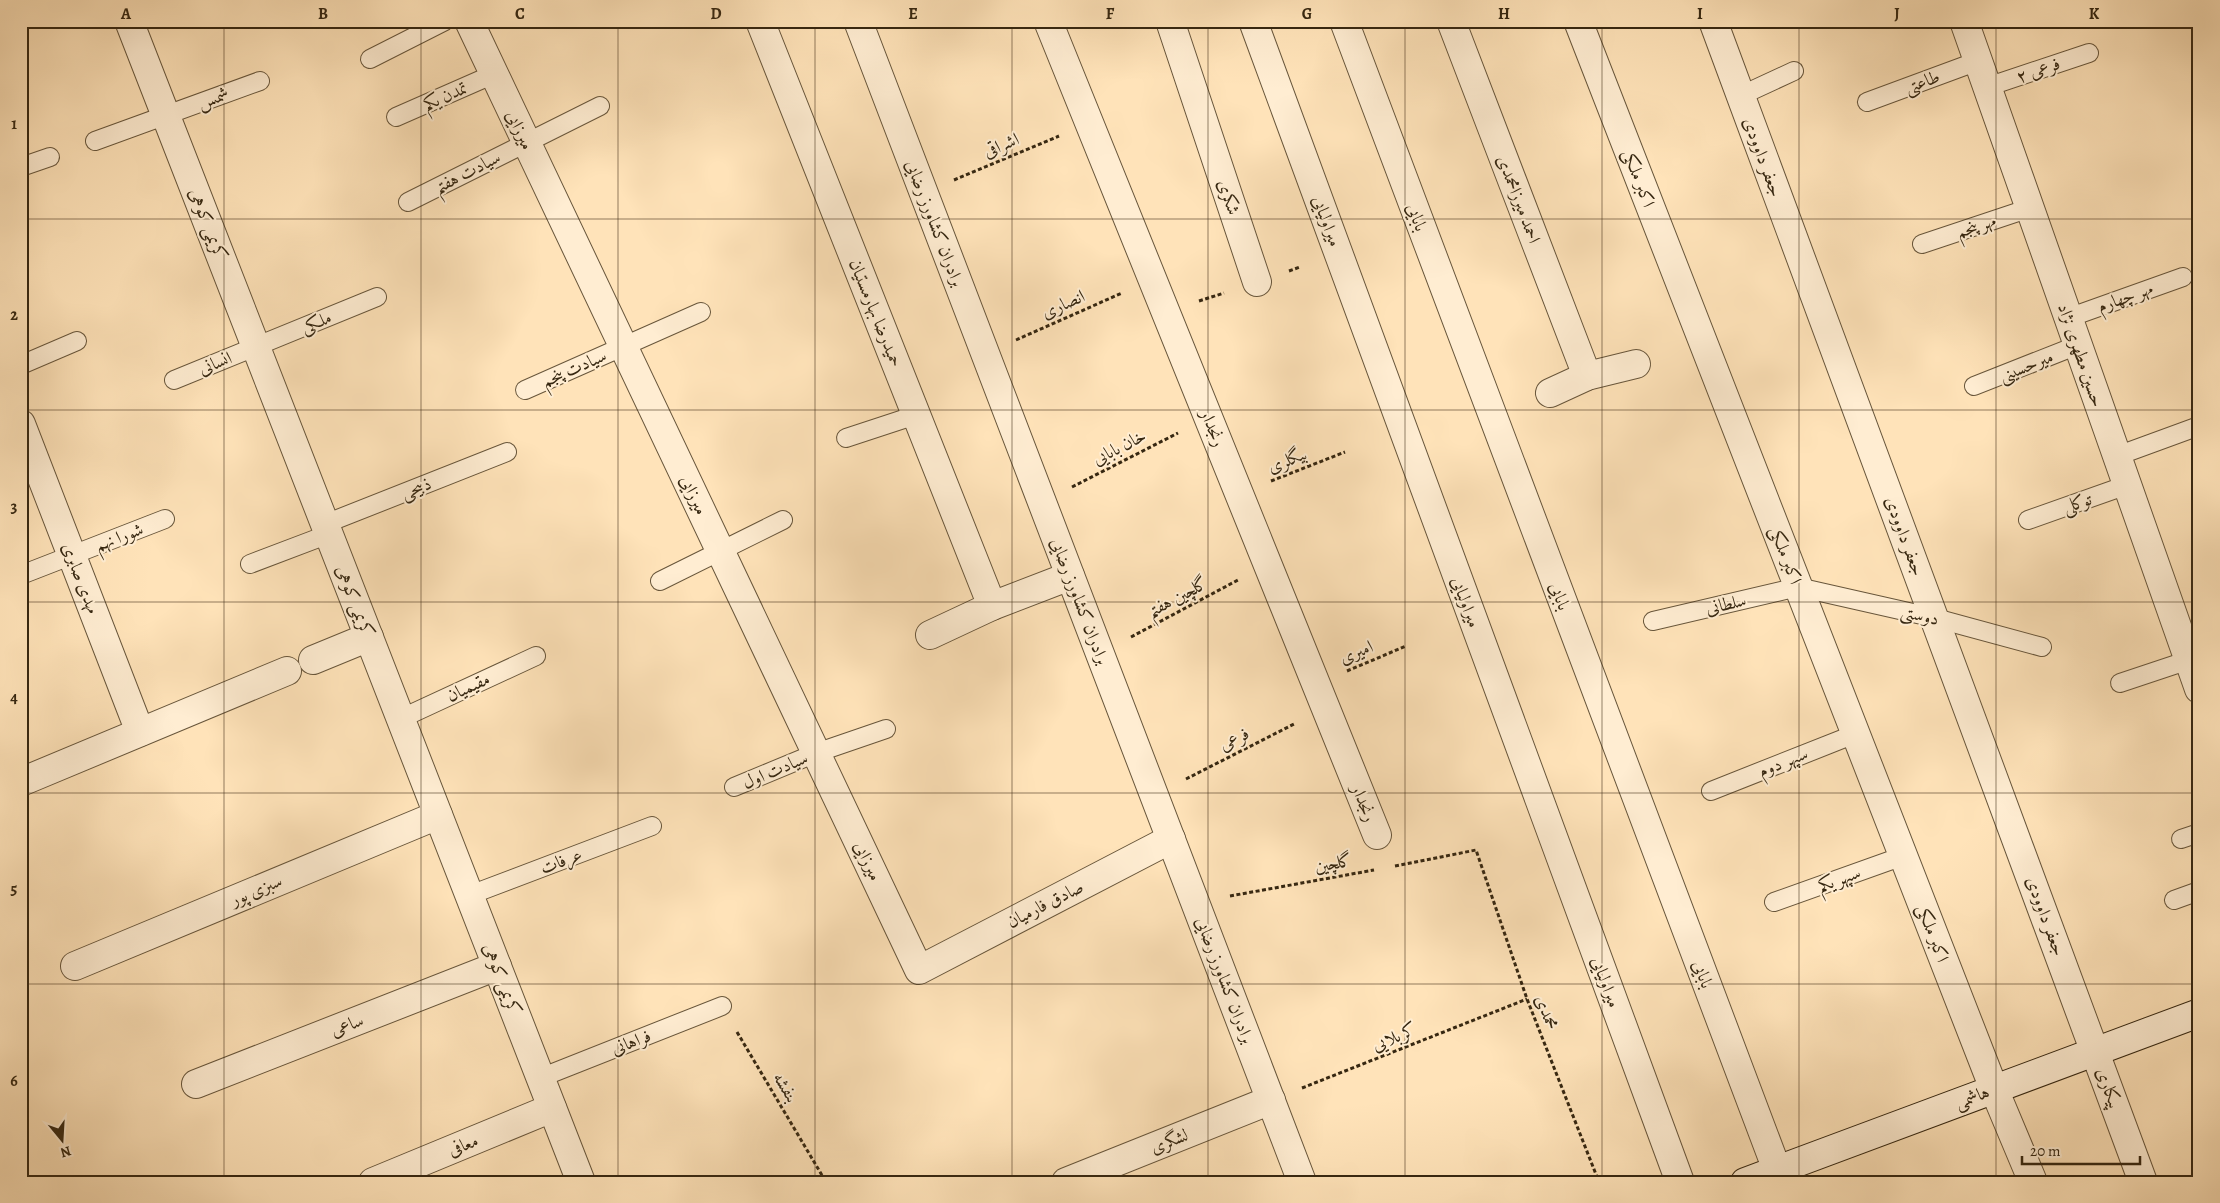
<svg xmlns="http://www.w3.org/2000/svg" width="2220" height="1203" font-family="Alegreya,Amiri,serif">
	<rect width="100%" height="100%" fill="#ffe3b9"/>
	<filter id="stains"><feTurbulence type="fractalNoise" baseFrequency=".004" numOctaves="4"/><feColorMatrix values="0 0 0 0 .2 0 0 0 0 .09 0 0 0 0 .02 0 0 0 .5 -.17"/></filter>
	<radialGradient id="worn" r=".72"><stop offset=".6" stop-color="#630" stop-opacity="0"/><stop offset="1" stop-color="#630" stop-opacity=".3"/></radialGradient>
	<g fill="none" stroke-linecap="round" stroke-linejoin="round">
		<defs>
			<g id="service">
				<path d="M370 59 445 21"/>
				<path d="M1987 87 2089 53"/>
				<path d="M1740 96 1794 71"/>
				<path d="M1867 102 1978 61"/>
				<path d="M396 117 494 74"/>
				<path d="M95 141 260 81"/>
				<path d="M21 167 50 157"/>
				<path d="M408 202 600 106"/>
				<path d="M1922 244 2030 208"/>
				<path d="M2068 318 2183 277"/>
				<path d="M21 365 77 341"/>
				<path d="M174 380 377 297"/>
				<path d="M1974 386 2078 345"/>
				<path d="M525 390 701 312"/>
				<path d="M846 438 916 415"/>
				<path d="M2117 456 2199 426"/>
				<path d="M2028 520 2127 485"/>
				<path d="M325 524 507 452"/>
				<path d="M250 564 329 534"/>
				<path d="M21 575 165 519"/>
				<path d="M660 581 783 520"/>
				<path d="M1653 621 1798 587 1935 618 2042 647"/>
				<path d="M2120 683 2198 657"/>
				<path d="M400 719 536 656"/>
				<path d="M734 787 816 753 886 729"/>
				<path d="M1711 791 1855 734"/>
				<path d="M2181 839 2199 833"/>
				<path d="M470 895 652 826"/>
				<path d="M2174 900 2199 891"/>
				<path d="M1774 902 1903 856"/>
				<path d="M540 1078 722 1006"/>
			</g>
			<g id="minor">
				<path d="M129 21 581 1182"/>
				<path d="M469 21 919 970 1171 839"/>
				<path d="M760 21 992 606"/>
				<path d="M858 21 1302 1182"/>
				<path d="M1048 21 1377 835"/>
				<path d="M1170 21 1257 282"/>
				<path d="M1253 21 1680 1182"/>
				<path d="M1344 21 1777 1170"/>
				<path d="M1451 21 1587 376"/>
				<path d="M1578 21 1994 1089 2033 1182"/>
				<path d="M1713 21 2143 1182"/>
				<path d="M1964 21 2199 689"/>
				<path d="M1550 393 1587 376 1636 364"/>
				<path d="M21 424 140 732"/>
				<path d="M930 635 992 606 1070 576"/>
				<path d="M313 660 369 637"/>
				<path d="M21 782 287 671"/>
				<path d="M75 966 438 815"/>
				<path d="M196 1084 497 966"/>
				<path d="M373 1182 552 1108"/>
				<path d="M1066 1182 1271 1100"/>
			</g>
			<path id="secondary" d="M1745 1182 2199 1013"/>
		</defs>
		<use href="#service" stroke="#68563b" stroke-width="20"/>
		<use href="#minor" stroke="#68563b" stroke-width="30"/>
		<use href="#secondary" stroke="#362711" stroke-width="30"/>
		<g stroke="#362711" stroke-width="3" stroke-dasharray="4 2.5" stroke-linecap="butt">
			<path d="M954 180 1059 136"/>
			<path d="M1289 271 1300 267"/>
			<path d="M1199 301 1224 293"/>
			<path d="M1016 340 1122 293"/>
			<path d="M1271 481 1345 452"/>
			<path d="M1072 487 1178 433"/>
			<path d="M1131 637 1238 580"/>
			<path d="M1347 671 1406 646"/>
			<path d="M1186 779 1296 723"/>
			<path d="M1395 866 1476 850 1527 999 1599 1182"/>
			<path d="M1230 896 1374 870"/>
			<path d="M737 1032 826 1182"/>
			<path d="M1302 1088 1527 999"/>
		</g>
		<use href="#service" stroke="#ffedd2" stroke-width="18"/>
		<use href="#minor" stroke="#ffedd2" stroke-width="28"/>
		<use href="#secondary" stroke="#ffedd2" stroke-width="28"/>
	</g>
	<path fill="none" stroke="#362711" stroke-width="1" stroke-opacity="0.55" d="M224 21V1182M421 21V1182M618 21V1182M815 21V1182M1012 21V1182M1208 21V1182M1405 21V1182M1602 21V1182M1799 21V1182M1996 21V1182M21 219H2199M21 410H2199M21 602H2199M21 793H2199M21 984H2199"/>
	<g text-anchor="middle" stroke-width="4" stroke-linejoin="round" paint-order="stroke">
		<g font-size="18" fill="#362711" stroke="#ffedd2">
			<text transform="translate(2038 70) rotate(-19)" y="6">فرعی ۲</text>
			<text transform="translate(1922 82) rotate(-21)" y="6">طاعتی</text>
			<text transform="translate(445 96) rotate(-24)" y="6">تمدن یکم</text>
			<text transform="translate(213 98) rotate(-20)" y="6">شمس</text>
			<text transform="translate(520 130) rotate(65)" y="6">میرزایی</text>
			<text transform="translate(1001 145) rotate(-23)" y="6">اشراقی</text>
			<text transform="translate(1763 157) rotate(70)" y="6">جعفر داوودی</text>
			<text transform="translate(467 172) rotate(-27)" y="6">سیادت هفتم</text>
			<text transform="translate(1639 178) rotate(69)" y="6">اکبر ملکی</text>
			<text transform="translate(1229 197) rotate(72)" y="6">شکری</text>
			<text transform="translate(1519 199) rotate(69)" y="6">احمد میرزامحمدی</text>
			<text transform="translate(1417 217) rotate(69)" y="6">بابایی</text>
			<text transform="translate(1327 221) rotate(70)" y="6">میراولیایی</text>
			<text transform="translate(935 223) rotate(69)" y="6">برادران کشاورز رضایی</text>
			<text transform="translate(208 224) rotate(69)" y="6">کریمی کوهی</text>
			<text transform="translate(1976 226) rotate(-19)" y="6">مهر پنجم</text>
			<text transform="translate(2125 297) rotate(-20)" y="6">مهر چهارم</text>
			<text transform="translate(1063 304) rotate(-24)" y="6">انصاری</text>
			<text transform="translate(876 313) rotate(68)" y="6">حمیدرضا بهارمستیان</text>
			<text transform="translate(316 322) rotate(-22)" y="6">ملکی</text>
			<text transform="translate(2081 355) rotate(71)" y="6">حسین مطهری نژاد</text>
			<text transform="translate(215 363) rotate(-22)" y="6">انسانی</text>
			<text transform="translate(2026 366) rotate(-22)" y="6">میرحسینی</text>
			<text transform="translate(574 368) rotate(-24)" y="6">سیادت پنجم</text>
			<text transform="translate(1213 428) rotate(68)" y="6">رنجدار</text>
			<text transform="translate(1119 447) rotate(-27)" y="6">خان بابایی</text>
			<text transform="translate(1287 460) rotate(-22)" y="6">بیگلری</text>
			<text transform="translate(416 488) rotate(-21)" y="6">ذبیحی</text>
			<text transform="translate(694 495) rotate(65)" y="6">میرزایی</text>
			<text transform="translate(2077 503) rotate(-19)" y="6">توکلی</text>
			<text transform="translate(1905 536) rotate(70)" y="6">جعفر داوودی</text>
			<text transform="translate(119 537) rotate(-21)" y="6">شورا نهم</text>
			<text transform="translate(1786 555) rotate(69)" y="6">اکبر ملکی</text>
			<text transform="translate(81 578) rotate(69)" y="6">مهدی صابری</text>
			<text transform="translate(1560 596) rotate(69)" y="6">بابایی</text>
			<text transform="translate(1177 597) rotate(-28)" y="6">گلچین هفتم</text>
			<text transform="translate(355 601) rotate(69)" y="6">کریمی کوهی</text>
			<text transform="translate(1080 601) rotate(69)" y="6">برادران کشاورز رضایی</text>
			<text transform="translate(1466 602) rotate(70)" y="6">میراولیایی</text>
			<text transform="translate(1726 604) rotate(-13)" y="6">سلطانی</text>
			<text transform="translate(1920 615) rotate(13)" y="6">دوستی</text>
			<text transform="translate(1356 652) rotate(-23)" y="6">امیری</text>
			<text transform="translate(468 687) rotate(-25)" y="6">مقیمیان</text>
			<text transform="translate(1234 739) rotate(-27)" y="6">فرعی</text>
			<text transform="translate(1783 762) rotate(-22)" y="6">سپهر دوم</text>
			<text transform="translate(775 770) rotate(-23)" y="6">سیادت اول</text>
			<text transform="translate(1364 803) rotate(68)" y="6">رنجدار</text>
			<text transform="translate(561 861) rotate(-21)" y="6">عرفات</text>
			<text transform="translate(868 861) rotate(65)" y="6">میرزایی</text>
			<text transform="translate(1333 863) rotate(-10)" y="6">گلچین</text>
			<text transform="translate(1839 879) rotate(-20)" y="6">سپهر یکم</text>
			<text transform="translate(256 890) rotate(-23)" y="6">سبزی پور</text>
			<text transform="translate(1045 904) rotate(-27)" y="6">صادق فارمیان</text>
			<text transform="translate(2046 916) rotate(70)" y="6">جعفر داوودی</text>
			<text transform="translate(1933 933) rotate(69)" y="6">اکبر ملکی</text>
			<text transform="translate(1703 974) rotate(69)" y="6">بابایی</text>
			<text transform="translate(502 979) rotate(69)" y="6">کریمی کوهی</text>
			<text transform="translate(1225 980) rotate(69)" y="6">برادران کشاورز رضایی</text>
			<text transform="translate(1606 982) rotate(70)" y="6">میراولیایی</text>
			<text transform="translate(1547 1012) rotate(69)" y="6">محمدی</text>
			<text transform="translate(347 1025) rotate(-21)" y="6">ساعی</text>
			<text transform="translate(1394 1037) rotate(-22)" y="6">کربلایی</text>
			<text transform="translate(631 1042) rotate(-21)" y="6">فراهانی</text>
			<text transform="translate(786 1087) rotate(59)" y="6">بنفشه</text>
			<text transform="translate(2109 1088) rotate(70)" y="6">پیکاری</text>
			<text transform="translate(1972 1097) rotate(-20)" y="6">هاشمی</text>
			<text transform="translate(1169 1141) rotate(-22)" y="6">لشگری</text>
			<text transform="translate(463 1145) rotate(-22)" y="6">معافی</text>
		</g>
	</g>
	<rect width="2220" height="1203" fill="none" stroke="#ffe3b9" stroke-width="55"/>
	<g transform="translate(62 1140) rotate(162)" stroke="#ffedd2" stroke-width="4" paint-order="stroke">
	<path d="M0-4L9 19L0 12L-9 19Z" fill="#362711"/>
	<text y="-8" font-size="14" font-weight="bold" text-anchor="middle" fill="#362711">N</text>
	</g>
	<path d="M2022 1156v8h118v-8" fill="none" stroke="#362711" stroke-width="2.5"/>
	<text x="2030" y="1156" font-size="15" fill="#362711" stroke="#ffedd2" stroke-width="4" paint-order="stroke">20 m</text>
	<rect x="28" y="28" width="2164" height="1148" fill="none" stroke="#362711" stroke-width="2"/>
	<g font-size="16" text-anchor="middle" font-weight="bold" fill="#362711">
		<text x="126" y="19">A</text>
		<text x="323" y="19">B</text>
		<text x="520" y="19">C</text>
		<text x="716" y="19">D</text>
		<text x="913" y="19">E</text>
		<text x="1110" y="19">F</text>
		<text x="1307" y="19">G</text>
		<text x="1504" y="19">H</text>
		<text x="1700" y="19">I</text>
		<text x="1897" y="19">J</text>
		<text x="2094" y="19">K</text>
		<text x="14" y="129">1</text>
		<text x="14" y="320">2</text>
		<text x="14" y="512">3</text>
		<text x="14" y="703">4</text>
		<text x="14" y="894">5</text>
		<text x="14" y="1086">6</text>
	</g>
	<rect width="100%" height="100%" filter="url(#stains)"/>
	<rect width="100%" height="100%" fill="url(#worn)"/>
</svg>
